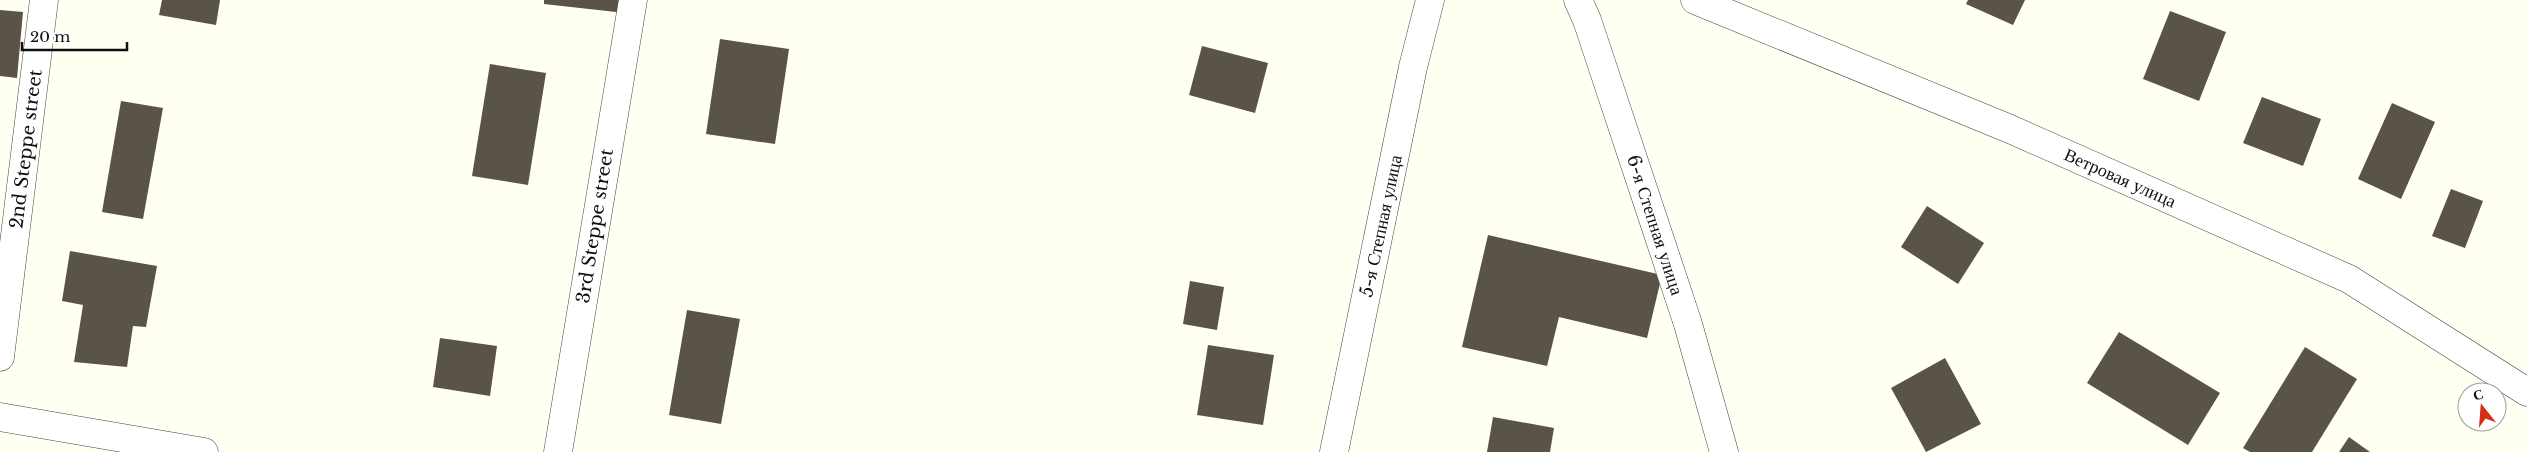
<svg xmlns="http://www.w3.org/2000/svg" width="2527" height="452" font-family="'Libre Baskerville',serif">
	<rect width="100%" height="100%" fill="#fffff2"/>
	<g fill="#5a534a">
		<path d="M162 0H220L216 25 159 15Z"/>
		<path d="M544 0H626L625 13 544 4Z"/>
		<path d="M1968 0H2025L2013 25 1966 4Z"/>
		<path d="M0 10 23 12 17 78 0 76Z"/>
		<path d="M2170 11 2226 32 2199 101 2143 79Z"/>
		<path d="M720 39 789 49 775 144 706 134Z"/>
		<path d="M1202 46 1268 63 1255 113 1189 95Z"/>
		<path d="M490 64 546 73 528 185 472 176Z"/>
		<path d="M2262 97 2321 119 2303 166 2243 143Z"/>
		<path d="M121 101 163 108 143 219 102 212Z"/>
		<path d="M2392 103 2435 122 2401 199 2358 179Z"/>
		<path d="M2451 189 2483 201 2465 248 2432 236Z"/>
		<path d="M1927 206 1984 243 1958 284 1901 247Z"/>
		<path d="M1488 235 1662 275 1647 338 1559 317 1547 366 1462 347Z"/>
		<path d="M70 251 157 266 146 327 133 326 127 367 74 362 83 305 62 301Z"/>
		<path d="M1190 281 1224 287 1217 330 1183 324Z"/>
		<path d="M687 310 740 319 721 424 669 415Z"/>
		<path d="M2119 332 2220 393 2188 445 2087 383Z"/>
		<path d="M440 338 497 346 490 396 433 387Z"/>
		<path d="M1208 345 1274 355 1263 425 1197 415Z"/>
		<path d="M2305 347 2357 379 2312 452H2250L2243 448Z"/>
		<path d="M1945 358 1981 424 1926 452 1891 388Z"/>
		<path d="M1493 417 1554 428 1550 452H1487Z"/>
		<path d="M2349 437 2370 452H2339Z"/>
	</g>
	<g fill="none" stroke-linecap="round" stroke-linejoin="round">
		<defs>
			<g id="minor">
				<path d="M1578 0 1587 20 1688 324 1724 452"/>
				<path d="M1695 0 2010 129 2349 279 2527 392"/>
				<path d="M0 357 44 0"/>
				<path d="M0 417 204 452"/>
				<path d="M558 452 633 0"/>
				<path d="M1334 452 1413 67 1430 0"/>
			</g>
		</defs>
		<use href="#minor" stroke="#434343" stroke-width="29"/>
		<use href="#minor" stroke="#fff" stroke-width="28"/>
	</g>
	<g text-anchor="middle" stroke-width="5" stroke-linejoin="round" paint-order="stroke">
		<g font-size="18" fill="#101010" stroke="#fff">
			<text transform="translate(26 149) rotate(-83)" y="6">2nd Steppe street</text>
			<text transform="translate(2120 178) rotate(24)" y="6">Ветровая улица</text>
			<text transform="translate(1655 225) rotate(72)" y="6">6-я Степная улица</text>
			<text transform="translate(595 226) rotate(-81)" y="6">3rd Steppe street</text>
			<text transform="translate(1381 226) rotate(-78)" y="6">5-я Степная улица</text>
		</g>
	</g>
	<g transform="translate(2482 407) rotate(343)"><circle r="24" fill="#ffffff" stroke="#9f9f9f"/>
	<path d="M0-4L9 19L0 12L-9 19Z" fill="#d13016"/>
	<text y="-8" font-size="14" font-weight="bold" text-anchor="middle" fill="#101010">С</text>
	</g>
	<path d="M22 42v8h105v-8" fill="none" stroke="#101010" stroke-width="2.5"/>
	<text x="30" y="42" font-size="15" fill="#101010" stroke="#ffffff" stroke-width="4" paint-order="stroke">20 m</text>
</svg>
